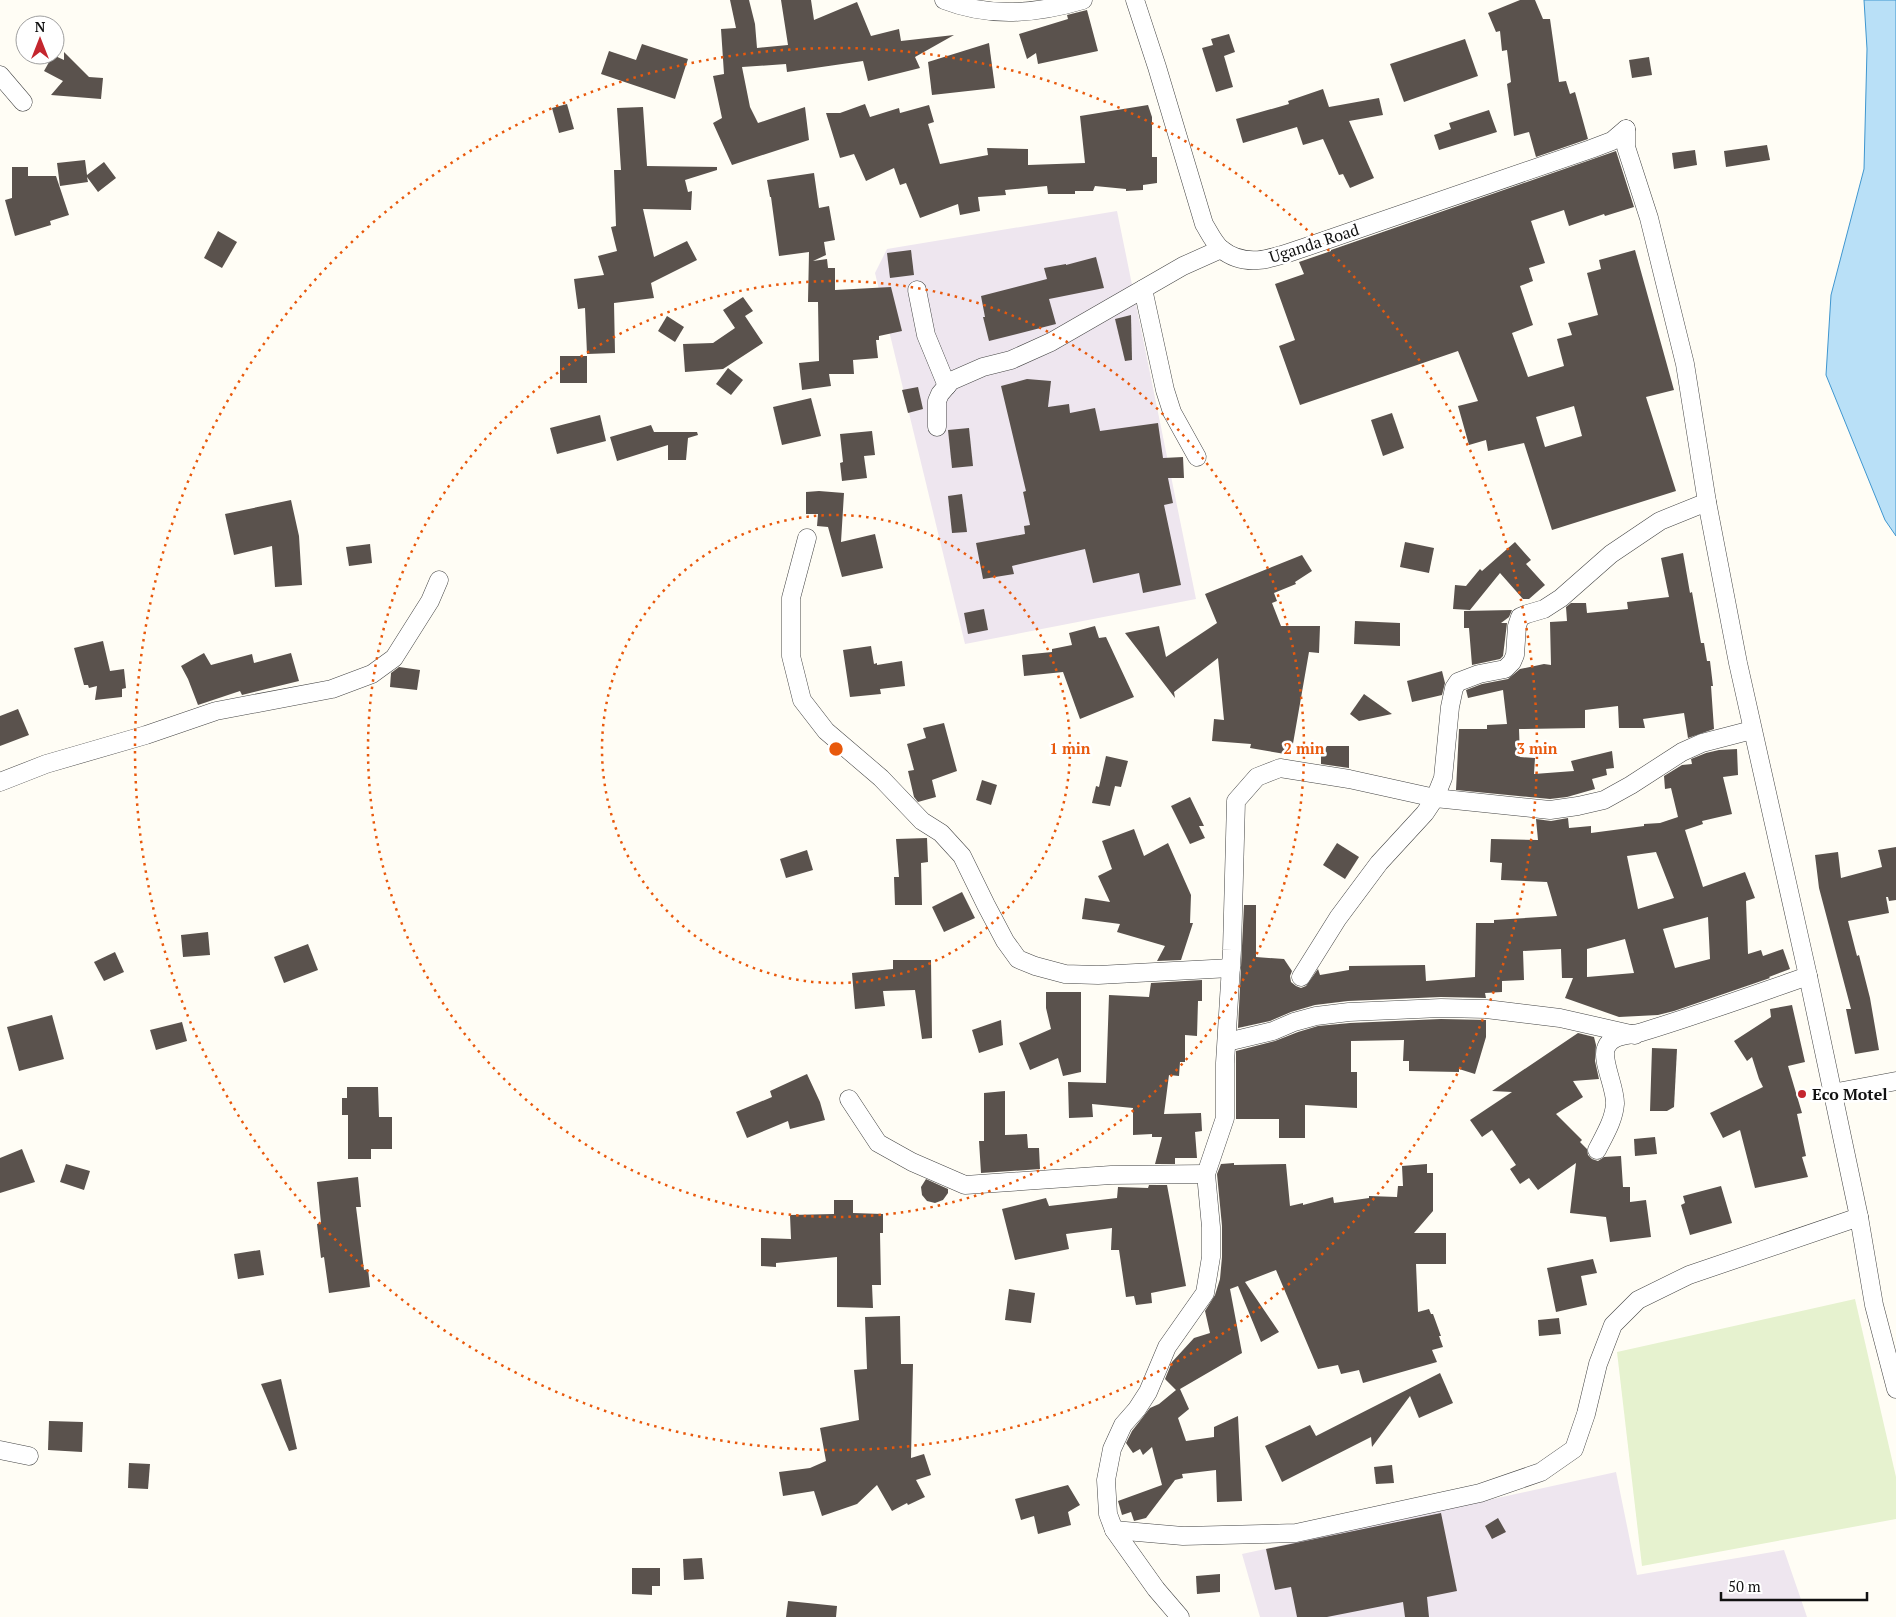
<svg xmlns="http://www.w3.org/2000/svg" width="1896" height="1617" font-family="'PT Serif',serif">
	<rect width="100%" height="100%" fill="#fffdf5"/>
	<g fill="#eee6ef">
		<path d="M1117 211 1196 599 965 644 875 273 887 249Z"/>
		<path d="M1616 1472 1637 1575 1784 1550 1807 1617H1260L1242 1554Z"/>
	</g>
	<path fill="#e6f2cf" d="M1855 1299 1896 1477V1519L1642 1566 1617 1352Z"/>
	<path fill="#b9e0f7" stroke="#3f96cf" d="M1864 0H1896V536L1885 520 1826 375 1831 295 1864 169 1867 49Z"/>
	<g fill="#5a524d" fill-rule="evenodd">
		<path d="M730 0H749L755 24 757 48 788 45 781 0H811L814 20 857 2 871 36 899 29 901 41 954 35 915 57 920 68 868 81 863 61 787 72 786 64 742 67 750 107 758 123 805 107 809 140 732 165 713 123 722 118 713 76 724 74 721 29 736 28Z"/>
		<path d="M1520 0H1535L1543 19H1550L1559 82 1566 81 1570 94 1575 92 1588 139 1536 157 1529 132 1514 136 1507 84 1511 82 1507 50 1502 51 1500 31 1496 32 1488 13Z"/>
		<path d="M1087 10 1098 51 1038 64 1036 53 1027 59 1019 34 1068 19 1067 15Z"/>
		<path d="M1229 34 1235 52 1224 56 1233 87 1216 92 1202 48 1213 45 1211 39Z"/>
		<path d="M1465 39 1478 76 1404 102 1390 64Z"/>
		<path d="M989 43 995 88 932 95 928 62Z"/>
		<path d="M642 44 688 59 675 99 601 74 609 51 636 60Z"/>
		<path d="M64 52 89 77 103 78 101 99 51 95 63 81 44 71 53 55 64 60Z"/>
		<path d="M1649 57 1652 75 1632 78 1629 60Z"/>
		<path d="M1323 89 1329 107 1379 98 1383 115 1349 121 1374 178 1350 188 1343 174 1339 175 1323 139 1303 145 1297 127 1243 143 1236 119 1289 104 1288 101Z"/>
		<path d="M567 104 574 129 559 133 552 108Z"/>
		<path d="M865 104 870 117 899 108 900 113 929 105 934 122 928 124 940 164 988 155 987 148 1028 149V165L1085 163 1080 116 1148 105 1152 117V157H1157V183L1143 185V190L1126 191V189L1095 186 1093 191H1075V194H1048L1047 186 1005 190 1006 195 978 197 980 211 960 215 958 204 920 218 906 183 900 185 894 168 866 181 854 154 840 158 826 113H840Z"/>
		<path d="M643 107 647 166 717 167V170L685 180 688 192 692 191 691 210 643 209 654 257 687 241 697 260 651 283 654 298 614 303 615 353 587 354 585 308 578 309 574 279 604 275 598 256 617 251 611 227 616 226 614 170H621L617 108Z"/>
		<path d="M1489 110 1497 132 1439 150 1434 135 1451 129 1449 123Z"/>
		<path d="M1767 145 1770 160 1726 167 1724 151Z"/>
		<path d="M1695 150 1697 165 1674 169 1672 153Z"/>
		<path d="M1616 151 1634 207 1605 216 1604 214 1569 226 1564 210 1531 221 1545 263 1529 268 1533 281 1520 286 1533 325 1512 333 1528 377 1564 366 1557 339 1572 335 1568 323 1598 315 1587 273 1601 269 1599 260 1635 250 1674 390 1646 397 1676 491 1552 530 1524 443 1488 451 1486 440 1469 445 1458 406 1478 401 1458 351 1300 405 1279 346 1295 340 1275 284 1304 274 1299 262 1331 251V250ZM1574 406 1582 436 1545 447 1536 417Z"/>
		<path d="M85 160 87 175 104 162 116 178 98 192 87 177 88 182 60 186 57 163Z"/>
		<path d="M12 167H28V176H56L69 215 50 221 51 225 15 236 5 200 12 198Z"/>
		<path d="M814 173 819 208 829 206 835 240 824 242 826 255 813 261 827 259 828 268H835V290L891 287 902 331 879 336V340H876L878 358 853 360 854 374H829L831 386 802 390 799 363 819 361 818 302H808L809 252 779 256 771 197H770L767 180Z"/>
		<path d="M218 231 237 242 222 268 204 258Z"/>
		<path d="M911 250 914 275 890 278 887 253Z"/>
		<path d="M1096 257 1104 288 1049 299 1056 324 989 341 983 317H985L981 296 1047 279 1044 268 1066 264V265Z"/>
		<path d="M743 297 753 311 745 316 763 343 723 369 685 372 683 344 713 343 735 328 723 310Z"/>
		<path d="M1131 315 1132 360 1125 361 1115 319Z"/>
		<path d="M667 316 684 327 675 342 658 331Z"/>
		<rect x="560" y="356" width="27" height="27"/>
		<path d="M728 368 743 380 731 395 716 384Z"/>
		<path d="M1027 379 1051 381 1048 407 1069 404 1070 413 1095 408 1100 431 1158 423 1163 458 1183 457 1184 478H1168L1173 503 1164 505 1181 585 1143 593 1139 573 1093 583 1085 549 1012 566 1014 574 983 579 976 543 1025 534 1024 526 1030 525 1023 492 1026 491 1001 386Z"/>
		<path d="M918 387 923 409 908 413 902 390Z"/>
		<path d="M811 398 821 436 782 445 773 407Z"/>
		<path d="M1392 413 1404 448 1383 456 1371 420Z"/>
		<path d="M600 415 606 441 557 454 550 428Z"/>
		<path d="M651 425 654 432H697L698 435 688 438 686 460H668V445L617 461 610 437Z"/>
		<path d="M969 428 973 466 952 468 948 430Z"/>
		<path d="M872 431 875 455 864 456 867 478 842 481 840 463 843 462 840 434Z"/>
		<path d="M819 491 844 493 841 542 875 534 883 568 842 577 828 527 817 526 818 514H806V492Z"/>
		<path d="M962 494 967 532 952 533 948 496Z"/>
		<path d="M291 500 299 536 302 585 275 587 272 546 234 555 225 514Z"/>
		<path d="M1405 542 1434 548 1429 573 1400 567Z"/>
		<path d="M1515 542 1531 560 1526 564 1545 585 1529 599H1523L1500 573 1470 610 1453 609 1455 585 1466 586 1480 569 1482 571Z"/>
		<path d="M370 544 372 563 349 566 346 547Z"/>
		<path d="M1683 553 1690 593 1692 592 1701 643H1704L1707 661H1710L1713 686H1711L1714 729 1688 738 1684 713 1643 719 1645 728H1619L1618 706 1585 710V728L1519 729 1520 757 1535 758 1534 774 1574 771 1571 761 1612 751 1614 768 1606 769 1607 775 1592 779 1595 789 1567 797 1550 799 1456 790 1459 729H1487V725L1507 724 1503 690 1468 698 1466 690 1482 684 1508 679 1520 669 1544 664 1551 665 1550 622 1567 621 1566 607 1571 603H1586L1587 613 1628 609 1627 602 1669 597 1661 558Z"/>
		<path d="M1302 555 1312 571 1295 582 1296 584 1274 593 1277 601 1272 603 1281 626H1320L1319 653 1309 652 1291 755 1250 748 1251 744 1212 741 1214 719 1224 720 1218 658 1174 692 1175 698 1125 633 1159 626 1166 657 1217 623 1205 594Z"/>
		<path d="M984 609 988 630 968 634 964 613Z"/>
		<path d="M1512 610 1509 617 1501 623H1507L1503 656 1500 659 1472 665 1469 628H1464V611Z"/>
		<path d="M1355 621 1400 623V646L1354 644Z"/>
		<path d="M1095 626 1099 638 1106 637 1134 697 1080 719 1063 672 1024 676 1022 655 1052 652V649L1072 645 1069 633Z"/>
		<path d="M103 641 110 671 124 669 126 688 122 689V697L95 700 97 686 89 688 88 685H84L74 648Z"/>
		<path d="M871 646 874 664 877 663V665L902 661 905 686 880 689 881 694 850 697 843 650Z"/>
		<path d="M204 653 211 665 252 654 254 663 291 653 299 681 242 695 240 691 198 705 188 679 181 666Z"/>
		<path d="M399 667 420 670 417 690 390 687 391 673Z"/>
		<path d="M1442 671 1445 683 1442 695 1412 702 1407 681Z"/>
		<path d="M1364 694 1392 714 1359 721 1350 714Z"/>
		<path d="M18 709 29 735 0 746V716Z"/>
		<path d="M944 723 957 771 932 780 936 797 918 802 914 797 908 771 914 770 907 744 926 738 923 728Z"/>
		<path d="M1327 746H1349V768L1321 764V755Z"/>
		<path d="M1737 749 1738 775 1723 777 1732 814 1702 821 1703 824 1685 830 1703 887 1745 872 1755 898 1746 901 1748 954 1761 950 1763 956 1783 949 1790 969 1769 977 1770 978 1674 1011 1658 1015 1619 1017 1565 998 1573 978H1562L1561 949 1523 951 1524 980 1502 981V992L1485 993 1486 998 1441 997 1348 1001 1315 1005 1291 1012 1270 1021 1238 1028 1244 905H1256V957L1284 959 1292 971 1290 976 1291 982 1296 986 1301 988 1306 986 1318 969 1320 975 1349 970V966L1425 965 1426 981 1475 977 1476 923H1494V920L1557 916 1547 882 1501 880 1502 863 1490 862 1491 839 1538 840 1536 819 1551 821 1568 818 1569 828 1591 826V833L1644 826V824L1660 823 1678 817 1671 788 1665 789 1664 776 1682 765 1692 764 1691 759 1706 753 1719 750ZM1656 852 1674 898 1638 909 1627 856ZM1708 917 1710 959 1675 968 1663 929ZM1625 939 1634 973 1587 977V949Z"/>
		<path d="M1106 756 1128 761 1121 787 1115 786 1110 806 1092 803 1096 786 1099 787Z"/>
		<path d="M982 780 997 785 991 805 976 800Z"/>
		<path d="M1190 797 1204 826H1199L1205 838 1190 844 1171 806Z"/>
		<path d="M1134 829 1144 856 1168 843 1191 895 1190 923H1193L1181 960 1157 961 1165 946 1117 932 1120 924 1082 919 1085 898 1110 902 1098 876 1112 869 1102 841Z"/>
		<path d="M927 838 928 862 921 863 922 905H895L894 877H899L896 839Z"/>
		<path d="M1337 843 1359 857 1345 879 1323 865Z"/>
		<path d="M1896 847V900L1889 901 1888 897H1886L1889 913 1848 921 1857 956 1859 955 1870 998 1879 1050 1855 1054 1846 1009H1851L1819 888 1815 855 1838 852 1841 878 1882 867 1878 850Z"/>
		<path d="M807 850 813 870 786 878 780 859Z"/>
		<path d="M962 892 975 918 944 932 932 907Z"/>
		<path d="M208 932 210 955 183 957 181 935Z"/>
		<path d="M308 944 318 970 284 983 274 957Z"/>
		<path d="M115 952 124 972 104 981 94 962Z"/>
		<path d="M893 960H931L932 1038 922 1039 915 990 883 991 885 1006 855 1009 852 973 893 969Z"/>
		<path d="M1202 980V1001H1198L1197 1036 1185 1035V1062H1180L1179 1076 1169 1075 1164 1114 1201 1113 1202 1131 1195 1132 1197 1158H1175V1164H1155L1162 1137H1152V1134L1133 1135V1108L1092 1104 1093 1117 1069 1118 1068 1082 1106 1083 1109 995 1149 997 1151 983Z"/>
		<path d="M1046 992H1081V1072L1063 1076 1058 1058 1030 1070 1019 1043 1051 1029 1046 1008Z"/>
		<path d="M1792 1005 1805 1062 1788 1066 1802 1113 1797 1114 1806 1156 1802 1157 1808 1177 1755 1188 1740 1130 1723 1138 1710 1113 1763 1087 1759 1079 1752 1057 1747 1061 1734 1041 1771 1017 1770 1009Z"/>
		<path d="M52 1015 64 1059 19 1071 7 1027Z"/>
		<path d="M1441 1019 1486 1020V1037L1475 1074 1459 1069V1072L1409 1071V1061H1403L1404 1040 1351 1041V1072H1357V1108L1305 1105V1138H1279V1119H1236V1051L1275 1041 1298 1032 1318 1026 1350 1023Z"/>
		<path d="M1001 1020 1003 1045 979 1053 972 1030Z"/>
		<path d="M182 1022 187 1041 156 1050 150 1030Z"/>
		<path d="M1578 1033 1594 1037 1596 1045 1595 1061 1599 1079 1573 1081 1583 1097 1556 1114 1582 1140 1580 1142 1587 1149 1588 1155 1592 1159 1598 1161 1604 1157 1621 1156 1623 1187H1630V1202L1646 1200 1651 1237 1610 1242 1606 1217 1570 1213 1576 1163 1538 1190 1529 1178 1520 1184 1510 1169 1516 1165 1492 1130 1482 1137 1470 1120 1512 1092 1492 1091Z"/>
		<path d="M1652 1048 1677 1049 1674 1107 1667 1111H1650Z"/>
		<path d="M807 1074 820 1102 825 1120 790 1129 788 1121 747 1138 736 1112 772 1097 770 1091Z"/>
		<path d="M347 1087H378L379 1117H392V1149H371V1159H348V1115H342V1098H347Z"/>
		<path d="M1005 1091V1135L1027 1134 1028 1148H1039L1040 1169 981 1173 979 1141H984V1093Z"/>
		<path d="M1655 1137 1657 1154 1635 1156 1634 1139Z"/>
		<path d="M22 1149 35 1182 0 1193V1158Z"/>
		<path d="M1234 1163V1165L1286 1164 1290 1206 1303 1203V1205L1333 1197 1334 1203 1369 1198V1196L1397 1197 1398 1186H1403L1402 1166 1427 1164V1173H1433V1211L1414 1233H1446V1264H1416L1418 1312 1429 1309 1431 1314H1433L1441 1336H1439L1443 1347 1432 1350 1437 1362 1363 1383 1359 1370 1341 1374 1338 1365 1318 1369 1276 1270 1245 1282 1279 1332 1261 1342 1238 1286 1230 1289 1242 1353 1180 1389 1189 1409 1178 1418 1186 1441 1214 1437V1427L1238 1416 1242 1501 1217 1502 1216 1470 1182 1474 1183 1478 1175 1480 1146 1518 1134 1521 1131 1512 1122 1515 1118 1501 1162 1485 1152 1447 1143 1455 1140 1449 1133 1453 1126 1443 1132 1431 1150 1408 1159 1404 1176 1390 1165 1379 1172 1362 1194 1338 1210 1333 1205 1311 1215 1295 1220 1279 1222 1257V1226L1217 1174 1221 1164Z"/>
		<path d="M66 1164 90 1171 84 1190 60 1182Z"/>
		<path d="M358 1177 361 1207H356L364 1270 368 1269 370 1287 329 1293 324 1257 321 1258 317 1224 321 1223 317 1182Z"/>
		<path d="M926 1179 948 1189V1193L943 1200 935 1203 927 1201 922 1195 921 1187Z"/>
		<path d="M1149 1185H1167L1186 1286 1151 1293 1152 1303 1136 1305 1134 1296 1126 1297 1119 1250H1111L1112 1228 1066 1234 1069 1249 1015 1260 1002 1209 1046 1198 1049 1206 1117 1198 1118 1187 1148 1188Z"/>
		<path d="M1721 1186 1732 1223 1690 1235 1681 1205 1685 1203 1683 1196Z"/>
		<path d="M834 1200H853V1213L883 1214V1233H880L881 1285H872L873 1308 837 1307V1257L776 1263V1267L761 1266V1238L791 1239 790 1215 834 1214Z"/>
		<path d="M260 1250 264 1275 238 1279 234 1254Z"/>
		<path d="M1593 1259 1597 1273 1581 1276 1587 1305 1556 1312 1547 1268Z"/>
		<path d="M1009 1289 1035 1293 1031 1323 1005 1320Z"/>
		<path d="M900 1316 901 1364H913L911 1458 924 1454 931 1475 916 1480 925 1497 908 1505 907 1503 892 1511 877 1485 857 1504 822 1516 814 1491 783 1496 779 1472 810 1468 826 1461 820 1428 859 1420 854 1370 867 1369 865 1317Z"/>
		<path d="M1559 1318 1561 1334 1539 1336 1538 1320Z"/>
		<path d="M1440 1373 1453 1403 1419 1418 1410 1396 1372 1447 1371 1437 1282 1482 1265 1446 1310 1425 1316 1436Z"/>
		<path d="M281 1379 297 1449 289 1451 261 1384Z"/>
		<path d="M49 1421 83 1422 82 1452 48 1450Z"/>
		<path d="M129 1463 150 1464 148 1489 128 1488Z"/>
		<path d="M1392 1465 1394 1483 1376 1484 1374 1467Z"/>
		<path d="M1068 1485 1080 1505 1068 1512 1071 1525 1038 1534 1034 1516 1021 1520 1015 1499Z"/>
		<path d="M1441 1513 1457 1591 1427 1597 1429 1617H1405L1403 1602 1327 1617H1297L1291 1587 1275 1590 1266 1549Z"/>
		<path d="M1498 1518 1506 1532 1492 1539 1485 1526Z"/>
		<path d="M702 1558 704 1579 684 1580 683 1559Z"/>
		<path d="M632 1568H660V1586H652V1595L632 1594Z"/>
		<path d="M1220 1574V1592L1197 1594 1196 1576Z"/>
		<path d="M788 1601 837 1606 836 1617H786Z"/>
	</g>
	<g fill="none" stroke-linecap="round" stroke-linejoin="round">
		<defs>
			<g id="street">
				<path d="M944 0C990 18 1036 14 1083 0"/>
				<path d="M1135 0 1157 67 1204 224C1209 232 1214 243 1221 249 1247 270 1276 257 1303 248L1591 149 1612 141 1626 129"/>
				<path d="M0 75 23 102"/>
				<path d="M1626 129V147L1649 218 1685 364 1707 502 1738 663 1808 976 1859 1217 1874 1305 1896 1389"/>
				<path d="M1143 289 1165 390 1172 412 1197 457"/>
				<path d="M917 290 926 335 947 386"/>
				<path d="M937 427V401L940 394 951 381 983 367 1011 360 1051 342 1183 266 1221 249"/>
				<path d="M807 538 791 598V656L802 700 826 731 881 778 922 821 941 833 962 856 986 905 1005 941 1018 959 1035 966 1065 974 1098 975 1231 968"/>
				<path d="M0 782 46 764 146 735 216 711 332 689 372 674 394 658 430 601 439 580"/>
				<path d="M1301 977 1338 918 1379 863 1425 813 1435 798 1443 778 1450 707 1454 688 1458 682 1479 674 1505 669 1512 662 1515 655 1517 626 1520 617 1527 614 1544 609 1561 598 1611 554 1660 521 1707 502"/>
				<path d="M1227 1042 1273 1031 1294 1022 1316 1016 1349 1012 1441 1008 1486 1009 1560 1018 1635 1035"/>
				<path d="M1832 1093 1896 1081"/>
				<path d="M849 1099 878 1143 912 1162 965 1185 1111 1175 1206 1174"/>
				<path d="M1597 1150C1604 1136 1614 1120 1615 1104 1616 1089 1601 1060 1606 1048 1611 1034 1630 1036 1642 1032 1698 1015 1753 995 1808 976"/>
				<path d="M0 1450 29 1456"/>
				<path d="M1114 1530 1183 1536 1296 1533 1480 1493 1541 1472 1574 1449 1586 1414 1598 1364 1613 1325 1638 1300 1689 1275 1859 1217"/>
				<path d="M1180 1617 1156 1589 1114 1530 1108 1514 1106 1480 1112 1449 1123 1425 1137 1409 1148 1392 1167 1347 1205 1293 1211 1257V1227L1206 1174 1225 1118V1063L1232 950 1236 801 1257 777 1280 768 1349 779 1435 798 1550 810 1578 806 1604 800 1631 785 1682 752 1702 743 1752 730"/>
			</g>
		</defs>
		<use href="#street" stroke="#444" stroke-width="19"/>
		<use href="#street" stroke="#fff" stroke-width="18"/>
	</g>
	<g fill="none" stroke="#e8590c" stroke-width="2.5" stroke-dasharray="2.5 5">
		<circle cx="836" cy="749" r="234"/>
		<circle cx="836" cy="749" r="468"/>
		<circle cx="836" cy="749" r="701"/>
	</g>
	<circle fill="#c4262e" stroke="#fff" stroke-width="2" cx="1802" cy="1094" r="5"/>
	<g text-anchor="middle" stroke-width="5" stroke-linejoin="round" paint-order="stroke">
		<g font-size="16" fill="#111" stroke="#fff">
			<text transform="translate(1314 243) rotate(-18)" y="6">Uganda Road</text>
		</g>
		<g font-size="16" font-weight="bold" fill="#111" stroke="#fff" text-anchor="start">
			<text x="1812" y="1100">Eco Motel</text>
		</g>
	</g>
	<circle cx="836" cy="749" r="8" fill="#e8590c" stroke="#fff" stroke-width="2.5"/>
	<g font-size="15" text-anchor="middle" font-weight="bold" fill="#e8590c" stroke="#fff" stroke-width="5" stroke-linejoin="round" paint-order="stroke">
		<text x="1070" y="754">1 min</text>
		<text x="1304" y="754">2 min</text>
		<text x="1537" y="754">3 min</text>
	</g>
	<g transform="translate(40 40)"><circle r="24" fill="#ffffff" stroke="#a0a0a0"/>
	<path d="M0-4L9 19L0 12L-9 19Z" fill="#c4262e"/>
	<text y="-8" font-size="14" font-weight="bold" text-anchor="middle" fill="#111111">N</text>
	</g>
	<path d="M1721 1592v8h146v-8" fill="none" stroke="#111111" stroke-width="2.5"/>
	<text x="1728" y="1592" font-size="15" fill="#111111" stroke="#ffffff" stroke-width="4" paint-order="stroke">50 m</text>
</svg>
